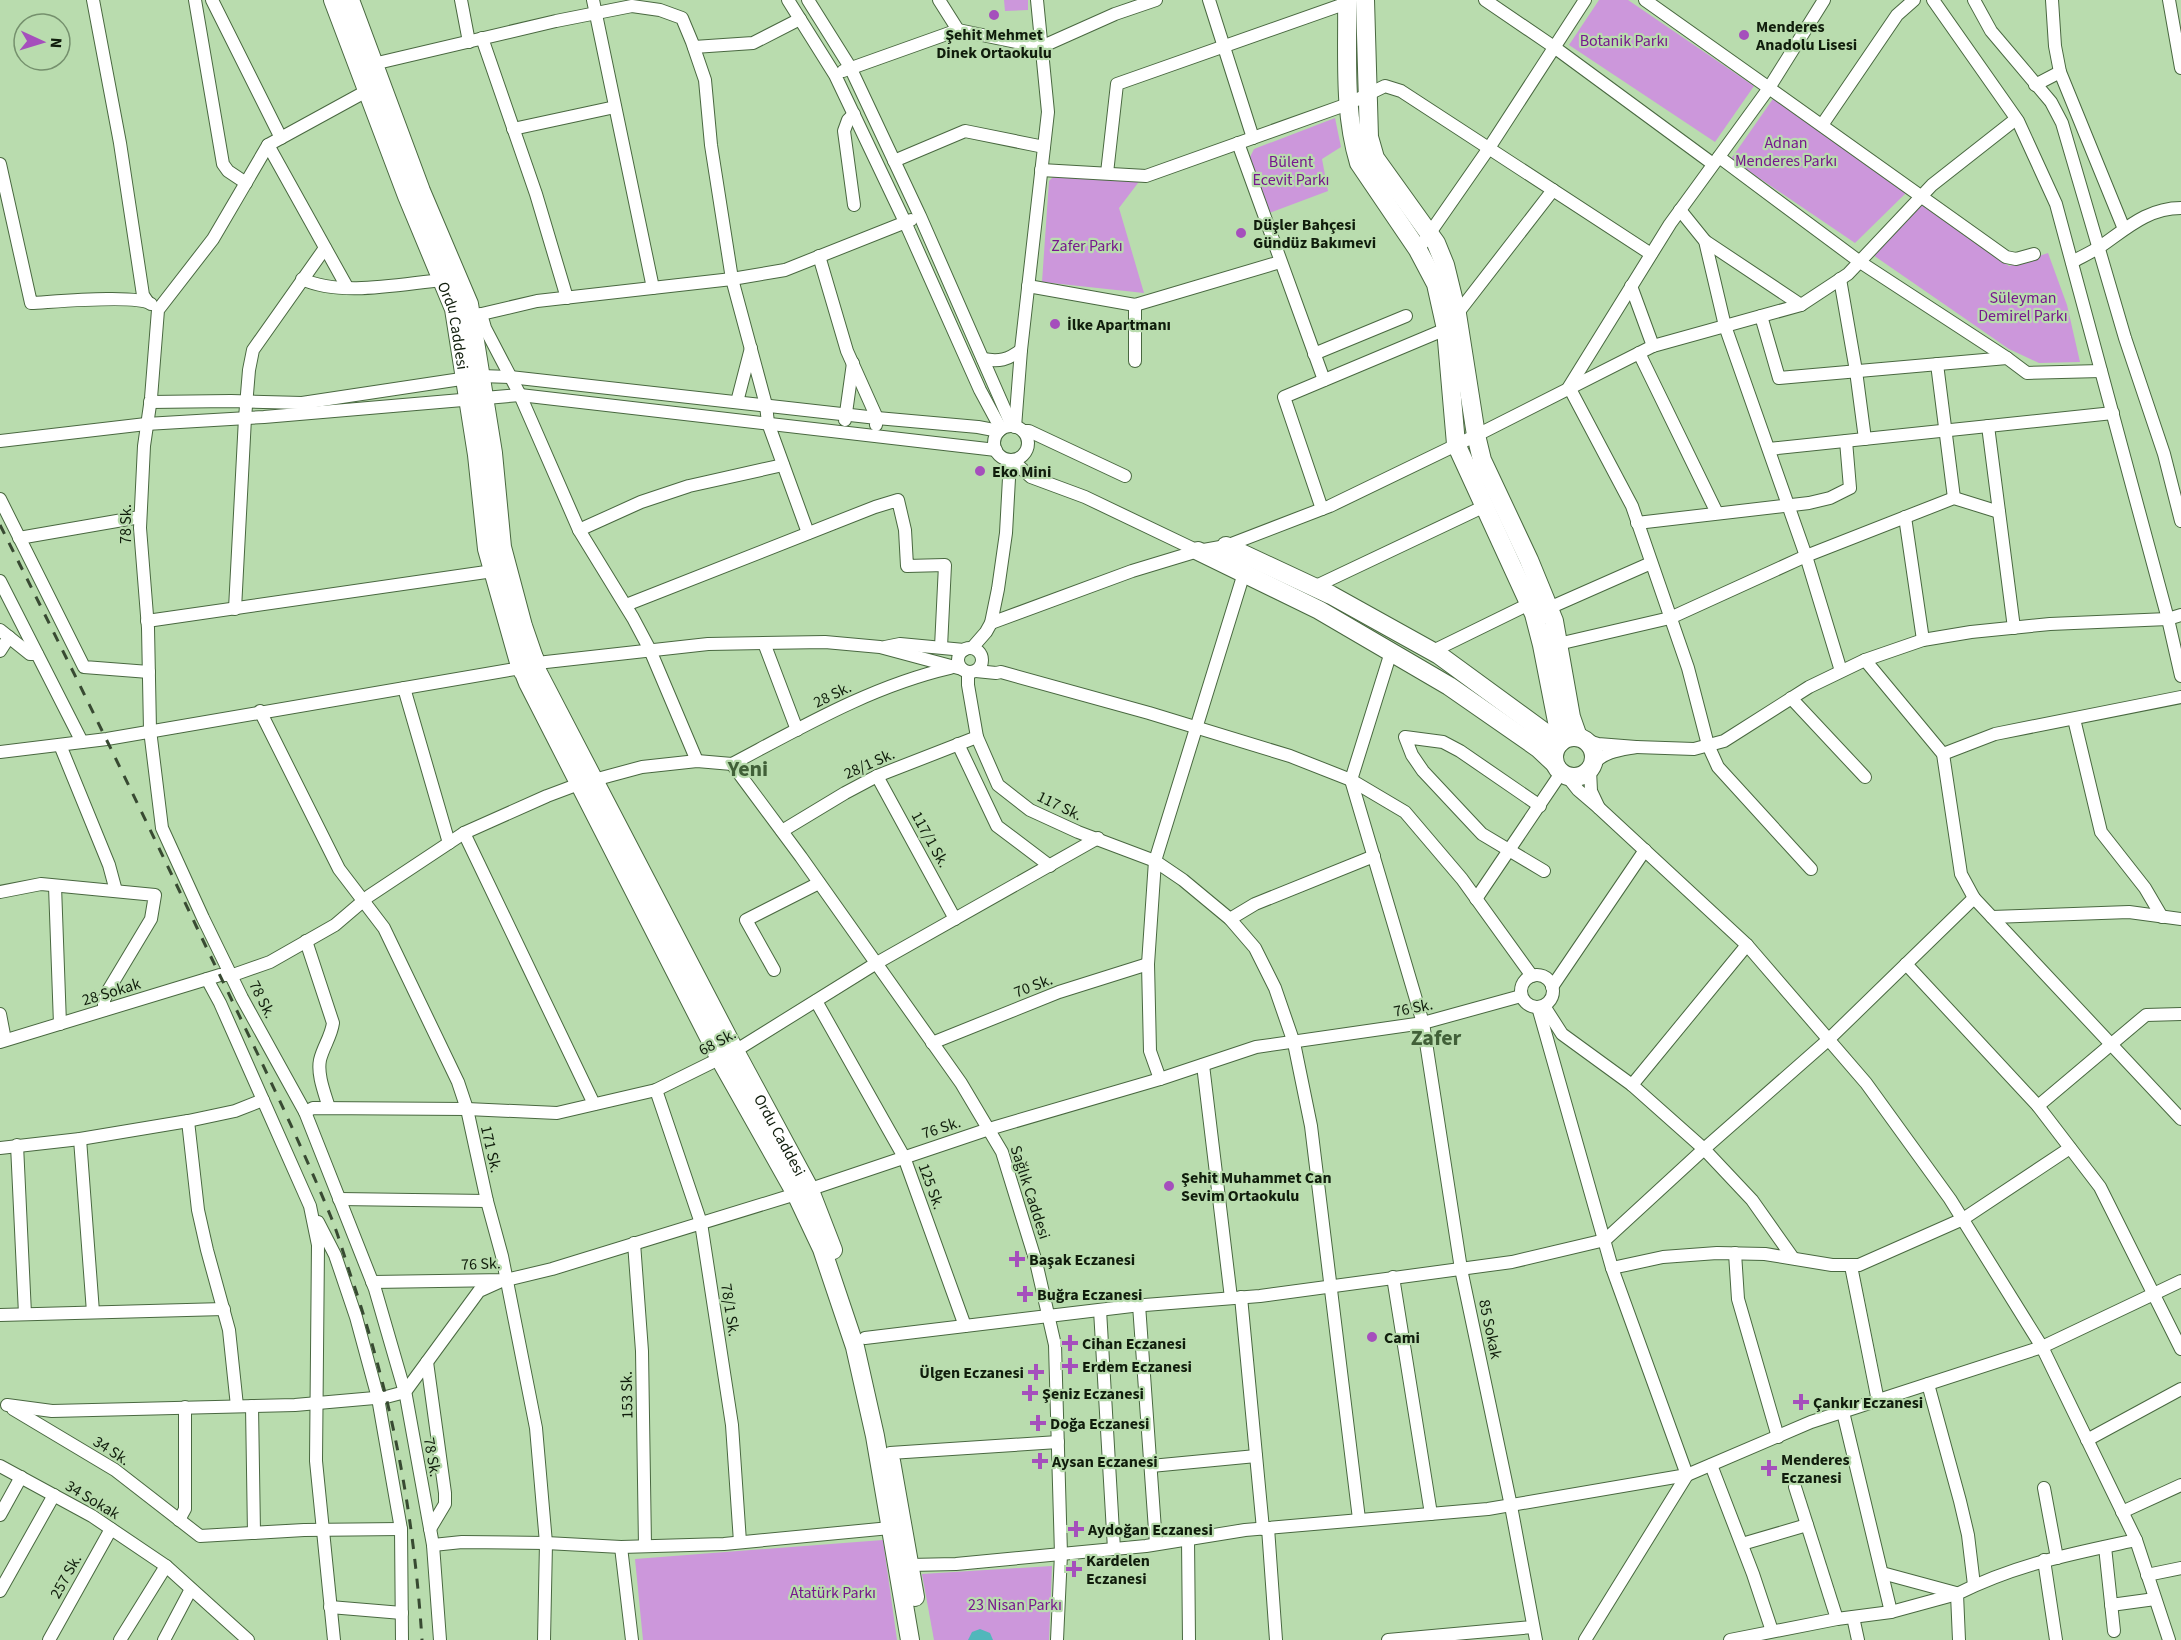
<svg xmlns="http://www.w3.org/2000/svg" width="2181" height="1640" font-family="'Source Sans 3',sans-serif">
	<rect width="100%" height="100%" fill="#b9dcae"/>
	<g fill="#cc97db">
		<path d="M1004 0H1028V10L1005 11Z"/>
		<path d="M1599 0H1628L1754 86 1715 142 1569 45Z"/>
		<path d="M1775 96 1906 193 1855 243 1731 159Z"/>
		<path d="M1335 118 1341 147 1322 159 1328 191 1269 213 1249 159 1254 149Z"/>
		<path d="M1054 176 1141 179 1119 208 1144 293 1042 282 1049 181Z"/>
		<path d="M1923 204 2009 266 2048 253 2067 305 2080 362 2039 363 2009 349 1873 255Z"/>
		<path d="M883 1540 897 1640H643L635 1559Z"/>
		<path d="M1052 1566 1049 1640H934L922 1574Z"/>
	</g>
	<path fill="#51b7bb" d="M980 1629 990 1633 993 1640H968L972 1632Z"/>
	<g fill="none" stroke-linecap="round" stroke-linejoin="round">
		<defs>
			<g id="street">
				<path d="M93 0 120 143 143 295 147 301"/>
				<path d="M195 0 223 164 228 171 246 183"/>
				<path d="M212 0 281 138"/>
				<path d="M461 0 469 42"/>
				<path d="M593 0 653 288"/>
				<path d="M788 0 835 75 905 222 980 390 1001 429"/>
				<path d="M808 0 850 67 920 216 1012 426"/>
				<path d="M939 0 958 30"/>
				<path d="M1209 0 1253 138"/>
				<path d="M1485 0 1554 47 1713 164"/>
				<path d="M1645 0 1769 88 1824 0"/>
				<path d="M1933 0 2018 121 2056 204 2168 619 2181 676"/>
				<path d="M1974 0 1991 31 2051 102 2062 123 2125 338 2164 454 2181 521"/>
				<path d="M2052 0 2055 46 2060 72 2124 229"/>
				<path d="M2169 0 2181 68"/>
				<path d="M482 38 536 194 567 298"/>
				<path d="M694 47 753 43 800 19"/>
				<path d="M369 65 556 21 632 6 660 10 682 18 692 42 705 80 711 145 732 279 766 405 768 423 808 533"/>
				<path d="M843 71 958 30 1041 47 1115 14 1156 0"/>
				<path d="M2035 85 2060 72"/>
				<path d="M374 87 268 145 213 239 158 310 151 398 144 446 140 528 148 628 150 730 162 828 203 918 242 998 305 1112 375 1289 406 1396 433 1545 440 1640"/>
				<path d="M1822 125 1897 15 1914 0"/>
				<path d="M513 129 615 107"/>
				<path d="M1238 143 1324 380"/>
				<path d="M268 145 347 287"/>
				<path d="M1719 157 1860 262 2007 358"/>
				<path d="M894 161 965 131 1044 147"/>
				<path d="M0 164 31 303C53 302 137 294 151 304"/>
				<path d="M1041 170 1146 176 1348 104 1385 86 1401 91 1651 254"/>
				<path d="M1107 173 1117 84 1347 3"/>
				<path d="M854 205 844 131 848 120 854 114"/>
				<path d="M1680 210 1705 241 1725 326 1806 556 1841 671"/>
				<path d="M1705 241 1801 305"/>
				<path d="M1418 250 1489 148 1585 0"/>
				<path d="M819 256 847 351 877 418 876 425"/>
				<path d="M2072 262C2081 257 2092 252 2101 246 2127 228 2148 208 2181 208"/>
				<path d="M302 279C341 297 400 284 442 280"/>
				<path d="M1840 279 1856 371 1865 439"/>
				<path d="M1028 286 1135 305 1280 262"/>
				<path d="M1631 286 1653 346"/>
				<path d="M1135 305V361"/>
				<path d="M481 314 485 328 520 395 579 530 633 618 650 650 697 761"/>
				<path d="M1457 314 1553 190"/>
				<path d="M473 316 537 301 732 279 785 270 911 220"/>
				<path d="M1761 316 1779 378 2007 358 2027 373 2101 371"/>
				<path d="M1639 353 1717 513"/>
				<path d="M1314 354 1406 316"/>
				<path d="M983 359C999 362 1008 360 1021 350"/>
				<path d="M1937 364 1954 498"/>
				<path d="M150 402 231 401 302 403 481 376 510 377 877 418 978 427 999 431"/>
				<path d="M737 402 751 348"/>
				<path d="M845 420 853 363"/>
				<path d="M1988 426 2014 628"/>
				<circle cx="1011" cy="443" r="17"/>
				<path d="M1015 427 1021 350 1048 112 1037 0"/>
				<path d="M1023 431H1029L1125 476"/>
				<path d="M0 441 146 424 264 417 520 395 996 450"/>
				<path d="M1769 449 2113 413"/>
				<path d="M1012 460 1031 477 1085 497 1198 551"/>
				<path d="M0 499 84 667 149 672"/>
				<path d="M1322 509 1284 397 1446 329"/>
				<path d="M1905 517 1923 640"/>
				<path d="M1637 523 1809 503 1830 498 1850 488 1846 441"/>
				<path d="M579 530 641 502 689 486 783 465"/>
				<path d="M19 538 140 517"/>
				<path d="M0 581 82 742"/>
				<path d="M1314 587 1485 506"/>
				<path d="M626 605 875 507 898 500 905 530 907 566 945 565 941 647"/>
				<path d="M1549 608 1651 563"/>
				<path d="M235 609 245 418 249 370 253 350 325 248"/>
				<path d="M147 621 493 571"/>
				<path d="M991 623 1132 571 1198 551 1226 546 1330 506 1483 432 1653 346 1801 305 1848 274 1932 185 2016 119"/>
				<path d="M0 630 30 654H37"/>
				<path d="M764 643 797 730"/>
				<path d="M1558 644 1670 618 1806 556 1954 498 1999 512"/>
				<path d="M885 647 900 644 964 650"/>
				<path d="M972 648 986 632 991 623 998 589 1006 533 1010 460"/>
				<circle cx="970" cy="660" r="12"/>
				<path d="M0 651 9 637"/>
				<path d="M1433 651 1529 604"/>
				<path d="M1391 652 1351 780 1423 1023 1461 1269 1511 1506 1536 1640"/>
				<path d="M1865 660 1943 754 1961 874 1974 898 2181 1119"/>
				<path d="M537 663 708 644 825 642 880 647 962 669"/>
				<path d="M976 671 996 673 1001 672 1149 713 1290 756 1351 780 1405 812 1462 879 1532 976"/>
				<path d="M968 672V685L977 737 998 785 1030 810 1078 832 1155 861 1183 880 1230 919 1255 948 1275 988 1294 1043 1311 1126 1359 1519"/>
				<path d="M404 688 449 843"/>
				<path d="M1791 698 1865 777"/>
				<path d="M260 711 339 869 384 928 458 1082 467 1109 487 1201 502 1256 536 1428 546 1543 544 1640"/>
				<path d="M2074 719 2101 832 2145 888 2162 917"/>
				<path d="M1585 740 1598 744 1636 747C1620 750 1605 751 1593 764"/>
				<path d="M958 744 997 826 1050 866"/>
				<path d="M60 745 109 865 116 891"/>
				<path d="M1636 747 1694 749 1724 741 1809 687 1865 660 1923 640 1971 632 2050 624 2168 619 2181 615"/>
				<path d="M0 752 107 739 521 668"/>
				<path d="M1943 754 1995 734 2181 697"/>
				<path d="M732 764 801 857 961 1083 1002 1152 1036 1262 1055 1345 1061 1554 1057 1640"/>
				<path d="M732 764C802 727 872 686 950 668"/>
				<path d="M877 776 955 919"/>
				<path d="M1567 776 1578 790 1599 808 1591 791 1590 770"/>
				<path d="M1540 806 1460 751 1443 742 1405 737 1412 755 1423 771 1482 834 1544 871"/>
				<path d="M1599 808 1747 945 1866 1083 1950 1199 2042 1347 2136 1540 2169 1640"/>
				<path d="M782 831 845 793 877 776 977 737"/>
				<path d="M464 833 594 1104"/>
				<path d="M1811 869 1718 767 1708 745 1688 668 1632 506 1569 387 1670 224 1769 88 2006 257 2016 259 2034 254"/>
				<path d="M55 886 60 1024"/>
				<path d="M0 892 41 884 155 895 151 919 109 989 104 1000V1010"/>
				<path d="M1476 899 1561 773"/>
				<path d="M1992 917 2129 912 2181 919"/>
				<path d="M1230 919 1255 904 1374 856"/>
				<path d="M306 941 333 1023C331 1037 323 1047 320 1060 317 1075 325 1094 329 1108"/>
				<path d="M1906 964 2038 1106 2100 1187 2181 1349"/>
				<path d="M774 970 746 920 819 883"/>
				<circle cx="1537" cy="991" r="16"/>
				<path d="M207 979 220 1003 310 1206 318 1245 316 1461 334 1640"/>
				<path d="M1552 987 1645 850"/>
				<path d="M816 1001 904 1157 965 1326"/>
				<path d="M1544 1006 1562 1034 1632 1085 1704 1149 1752 1200 1793 1258"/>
				<path d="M1538 1007 1612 1268 1687 1475 1585 1640"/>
				<path d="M0 1014 5 1040"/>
				<path d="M0 1042 207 979 220 975H233L270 962 335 925 369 896 464 833 547 796 579 784 642 767 697 761 732 764"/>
				<path d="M932 1043 1059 992 1148 964"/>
				<path d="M1203 1065 1231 1298"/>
				<path d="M1160 1079 1150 1051 1148 964 1155 861 1244 573"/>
				<path d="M1632 1085 1747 945"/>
				<path d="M656 1090 701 1223 732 1425 740 1542"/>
				<path d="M2038 1106 2146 1015 2181 1014"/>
				<path d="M305 1112 313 1108 467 1109 557 1113 656 1090 735 1051 875 964 1098 838"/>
				<path d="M188 1121 198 1210 207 1250 229 1330 237 1406"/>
				<path d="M80 1139 93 1312"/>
				<path d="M17 1145 25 1314"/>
				<path d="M0 1148 80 1139 188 1121 235 1111 263 1100"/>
				<path d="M339 1199 487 1201"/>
				<path d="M318 1222 335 1255 356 1317 378 1398 401 1529 402 1640"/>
				<path d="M634 1243 642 1351 645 1546"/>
				<path d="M1735 1253 1738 1299 1778 1437"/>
				<path d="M1851 1266 1878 1401"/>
				<path d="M1612 1268 1663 1257 1717 1253 1765 1254 1832 1265H1859L1963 1219 2070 1148"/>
				<path d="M1393 1277 1431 1514"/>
				<path d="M372 1282 506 1280 552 1269 796 1194 989 1129 1160 1079 1256 1047 1423 1023 1521 996"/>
				<path d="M1241 1297 1263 1529"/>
				<path d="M1139 1305 1156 1544"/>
				<path d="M1100 1310 1114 1549"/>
				<path d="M0 1315 224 1309"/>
				<path d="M865 1338 1132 1306 1260 1296 1512 1262 1605 1240 1704 1149 1828 1040 1974 898"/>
				<path d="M427 1362 445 1493V1504L430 1529"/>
				<path d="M1928 1384 1960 1501 1968 1535 1974 1585"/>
				<path d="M7 1405 52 1411 295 1405 386 1397 405 1392 479 1291 499 1282"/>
				<path d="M252 1406 254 1533"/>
				<path d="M13 1409 115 1470 200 1536 304 1530 401 1529"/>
				<path d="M1843 1412 1891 1612"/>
				<path d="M2087 1440 2181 1389"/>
				<path d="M890 1453 1058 1442"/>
				<path d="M1711 1465 1753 1574 1772 1631"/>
				<path d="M0 1466 92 1516 166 1566 248 1640"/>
				<path d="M1151 1466 1256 1456"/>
				<path d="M1795 1487 1837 1619"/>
				<path d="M2044 1488 2057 1558"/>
				<path d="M2122 1512 2181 1485"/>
				<path d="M0 1515 21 1477"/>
				<path d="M179 1520 185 1509V1407"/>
				<path d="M1268 1528 1276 1640"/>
				<path d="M1188 1539 1189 1640"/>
				<path d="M1742 1544 1807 1525"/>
				<path d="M433 1545 462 1542 546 1543 621 1547 724 1544 890 1528"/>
				<path d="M621 1547 632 1640"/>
				<path d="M2105 1547 2114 1631"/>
				<path d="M2044 1560 2056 1640"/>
				<path d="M903 1567 910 1565 956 1564 1146 1546 1245 1530 1488 1509 1687 1475 1811 1422 2042 1347 2181 1281"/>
				<path d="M1882 1573 1956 1593"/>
				<path d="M2147 1575 2181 1568"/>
				<path d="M0 1591 54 1495"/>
				<path d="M2111 1605 2155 1599"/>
				<path d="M330 1607 402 1613"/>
				<path d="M1853 1617 1858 1640"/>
				<path d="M49 1640 111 1529"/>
				<path d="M120 1640 166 1566"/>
				<path d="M164 1640 191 1589"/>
				<path d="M1388 1640 1533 1627"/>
				<path d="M1730 1640 1837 1619 1891 1612 1957 1594"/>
				<path d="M1959 1640 1957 1594C2017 1564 2071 1554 2136 1540"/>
			</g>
			<g id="secondary">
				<path id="s1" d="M333 0 407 196 454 309 477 455 487 549 520 666"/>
				<path d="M350 0 421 191 469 304 493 453 502 547 523 626 534 658"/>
				<path d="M1347 0C1348 54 1343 110 1359 163L1418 250 1436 284 1446 329 1456 444 1534 614 1542 645 1561 742"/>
				<path d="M1365 0 1369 137 1375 158 1436 243 1445 265 1457 314 1476 435 1482 460 1529 560 1554 621 1571 717 1578 737"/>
				<path d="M1226 546 1331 595 1439 655 1543 731 1557 746"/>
				<path d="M1198 551 1319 610 1449 686 1538 748 1554 763"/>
				<path id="s2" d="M536 669 735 1051 809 1188 833 1250"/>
				<path d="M523 672 529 673 534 671 537 666 534 658 526 656 520 663 528 683 720 1059 796 1194 822 1249 855 1347 875 1436 910 1640"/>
				<circle cx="1574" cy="757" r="20"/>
				<path d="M891 1461 915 1597"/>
			</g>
		</defs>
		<use href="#street" stroke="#496840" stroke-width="14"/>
		<use href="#secondary" stroke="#496840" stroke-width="20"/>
		<use href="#street" stroke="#fff" stroke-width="12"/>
		<use href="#secondary" stroke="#fff" stroke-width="18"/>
		<path stroke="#384a32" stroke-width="3" stroke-dasharray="10 10" stroke-linecap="butt" d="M0 525C68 660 134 795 199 932 244 1026 291 1120 331 1217 340 1239 346 1263 354 1285 393 1403 414 1516 422 1640"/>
	</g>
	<g fill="#a54fbc" stroke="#b9dcae" stroke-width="2">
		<circle cx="994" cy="15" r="6"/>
		<circle cx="1744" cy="35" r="6"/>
		<circle cx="1241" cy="233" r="6"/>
		<circle cx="1055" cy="324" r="6"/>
		<circle cx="980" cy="471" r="6"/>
		<circle cx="1169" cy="1186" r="6"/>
		<path d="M1014 1250h6v6h6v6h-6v6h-6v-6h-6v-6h6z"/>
		<path d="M1022 1285h6v6h6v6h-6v6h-6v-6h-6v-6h6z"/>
		<circle cx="1372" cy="1337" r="6"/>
		<path d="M1067 1334h6v6h6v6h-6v6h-6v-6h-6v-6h6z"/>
		<path d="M1067 1357h6v6h6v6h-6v6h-6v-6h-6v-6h6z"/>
		<path d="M1033 1363h6v6h6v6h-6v6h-6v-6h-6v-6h6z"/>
		<path d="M1027 1384h6v6h6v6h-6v6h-6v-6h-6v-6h6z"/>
		<path d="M1798 1393h6v6h6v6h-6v6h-6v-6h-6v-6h6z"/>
		<path d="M1035 1414h6v6h6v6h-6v6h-6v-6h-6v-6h6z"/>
		<path d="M1037 1452h6v6h6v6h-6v6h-6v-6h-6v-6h6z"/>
		<path d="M1766 1459h6v6h6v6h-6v6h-6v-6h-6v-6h6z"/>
		<path d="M1073 1520h6v6h6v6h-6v6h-6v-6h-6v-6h6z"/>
		<path d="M1071 1560h6v6h6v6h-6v6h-6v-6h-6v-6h6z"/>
	</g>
	<g text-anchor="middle" stroke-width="4.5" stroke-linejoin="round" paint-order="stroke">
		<g font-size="16" font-weight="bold" fill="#101d0c" stroke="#b9dcae" text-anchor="start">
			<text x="1756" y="32">Menderes<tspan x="1756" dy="18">Anadolu Lisesi</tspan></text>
			<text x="994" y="40" text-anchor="middle">Şehit Mehmet<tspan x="994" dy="18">Dinek Ortaokulu</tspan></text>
			<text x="1253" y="230">Düşler Bahçesi<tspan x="1253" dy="18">Gündüz Bakımevi</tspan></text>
			<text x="1067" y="330">İlke Apartmanı</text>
			<text x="992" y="477">Eko Mini</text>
			<text x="1181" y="1183">Şehit Muhammet Can<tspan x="1181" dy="18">Sevim Ortaokulu</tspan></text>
			<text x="1029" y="1265">Başak Eczanesi</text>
			<text x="1037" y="1300">Buğra Eczanesi</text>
			<text x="1384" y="1343">Cami</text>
			<text x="1082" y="1349">Cihan Eczanesi</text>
			<text x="1082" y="1372">Erdem Eczanesi</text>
			<text x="1024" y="1378" text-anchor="end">Ülgen Eczanesi</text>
			<text x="1042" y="1399">Şeniz Eczanesi</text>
			<text x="1813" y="1408">Çankır Eczanesi</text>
			<text x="1050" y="1429">Doğa Eczanesi</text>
			<text x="1781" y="1465">Menderes<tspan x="1781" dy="18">Eczanesi</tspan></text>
			<text x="1052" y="1467">Aysan Eczanesi</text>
			<text x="1088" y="1535">Aydoğan Eczanesi</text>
			<text x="1086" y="1566">Kardelen<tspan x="1086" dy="18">Eczanesi</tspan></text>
		</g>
		<g font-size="16" fill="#77178d" stroke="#b9dcae">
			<text x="1624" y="46">Botanik Parkı</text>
			<text x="1786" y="148">Adnan<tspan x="1786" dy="18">Menderes Parkı</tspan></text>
			<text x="1291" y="167">Bülent<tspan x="1291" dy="18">Ecevit Parkı</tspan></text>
			<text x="1087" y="251">Zafer Parkı</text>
			<text x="2023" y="303">Süleyman<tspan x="2023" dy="18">Demirel Parkı</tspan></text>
			<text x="833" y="1598">Atatürk Parkı</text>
			<text x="1015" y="1610">23 Nisan Parkı</text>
		</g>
		<g font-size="16" fill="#101d0c" stroke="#b9dcae">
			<text dy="6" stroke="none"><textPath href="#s1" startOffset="348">Ordu Caddesi</textPath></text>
			<text transform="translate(125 524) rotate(-90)" y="6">78 Sk.</text>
			<text transform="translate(832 694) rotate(-26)" y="6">28 Sk.</text>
			<text transform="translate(869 763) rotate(-24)" y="6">28/1 Sk.</text>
			<text transform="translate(1060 805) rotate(26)" y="6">117 Sk.</text>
			<text transform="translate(931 839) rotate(61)" y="6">117/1 Sk.</text>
			<text transform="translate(1033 985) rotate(-21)" y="6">70 Sk.</text>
			<text transform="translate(111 991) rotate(-17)" y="6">28 Sokak</text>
			<text transform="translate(263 999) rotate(63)" y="6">78 Sk.</text>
			<text transform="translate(1413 1007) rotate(-11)" y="6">76 Sk.</text>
			<text transform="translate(717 1041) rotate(-28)" y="6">68 Sk.</text>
			<text transform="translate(941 1127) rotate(-18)" y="6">76 Sk.</text>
			<text dy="6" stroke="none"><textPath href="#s2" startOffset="526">Ordu Caddesi</textPath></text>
			<text transform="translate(492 1149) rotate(77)" y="6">171 Sk.</text>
			<text transform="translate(932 1186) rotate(70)" y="6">125 Sk.</text>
			<text transform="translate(1031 1192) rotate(72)" y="6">Sağlık Caddesi</text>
			<text transform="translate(481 1263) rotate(-2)" y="6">76 Sk.</text>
			<text transform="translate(731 1310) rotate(81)" y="6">78/1 Sk.</text>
			<text transform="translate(1491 1329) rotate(78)" y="6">85 Sokak</text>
			<text transform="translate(626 1395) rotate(-91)" y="6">153 Sk.</text>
			<text transform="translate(112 1450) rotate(33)" y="6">34 Sk.</text>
			<text transform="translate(433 1457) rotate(80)" y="6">78 Sk.</text>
			<text transform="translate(93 1499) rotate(31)" y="6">34 Sokak</text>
			<text transform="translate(65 1576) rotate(-61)" y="6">257 Sk.</text>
		</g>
		<g font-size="22" font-weight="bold" fill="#416038" stroke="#b9dcae">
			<text x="748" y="776">Yeni</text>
			<text x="1436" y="1045">Zafer</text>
		</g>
	</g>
	<g transform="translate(42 42) rotate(94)"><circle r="28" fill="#b9dcae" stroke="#75906d" stroke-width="1.5"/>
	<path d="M0-4.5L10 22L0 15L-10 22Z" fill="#a54fbc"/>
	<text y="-9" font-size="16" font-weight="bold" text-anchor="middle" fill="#101d0c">N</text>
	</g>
</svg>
